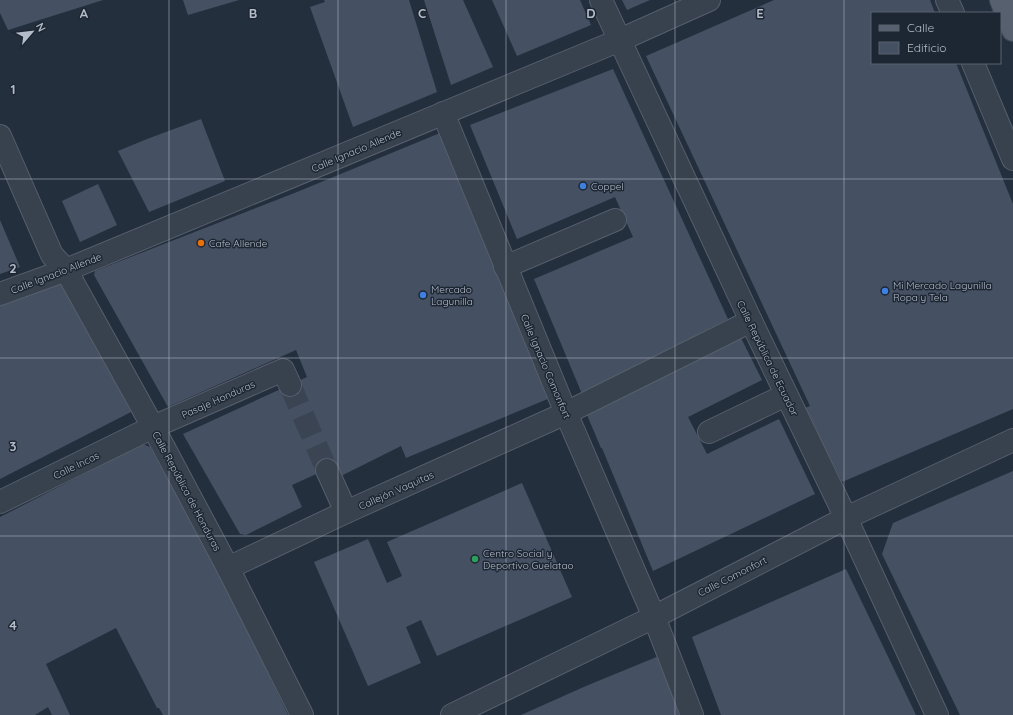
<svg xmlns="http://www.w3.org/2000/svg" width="1013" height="715" font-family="Quicksand,sans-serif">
	<rect width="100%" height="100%" fill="#242f3e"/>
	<g fill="#455162">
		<path d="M0 0H103L8 30 0 13Z"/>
		<path d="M183 0H239L188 15Z"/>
		<path d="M324 0H409L437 92 353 127 310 7 325 2Z"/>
		<path d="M424 0H463L493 67 451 85Z"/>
		<path d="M492 0H580L591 25 517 56Z"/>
		<path d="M622 0H650L627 10Z"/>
		<path d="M774 0H930L935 13H872V63H956L1013 204V409L842 482 805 408 810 406 646 56Z"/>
		<path d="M613 69 728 319 582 394 534 279 633 237 615 197 517 239 470 125Z"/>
		<path d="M201 119 225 181 149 212 118 151 147 139Z"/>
		<path d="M440 133 550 398 406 458 401 446 341 476 336 465 292 485 302 507 246 535 240 534 183 434 307 377 296 350 168 407 94 275 95 271 297 192Z"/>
		<path d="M98 184 117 225 80 242 62 201Z"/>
		<path d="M0 220 20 267 0 274Z"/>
		<path d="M65 282 131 412 0 479V306Z"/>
		<path d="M740 336 762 380 688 417 707 454 779 419 815 494 653 571 602 448H601L587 415Z"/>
		<path d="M143 444 150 447 222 577 288 715H163L159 708H157L116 628 46 664 70 715H52L48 707 35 715H0V517Z"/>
		<path d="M1013 471V715H960L882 554 893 523Z"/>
		<path d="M522 483 572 597 437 656 421 620 406 627 421 663 368 686 314 562 368 539 387 583 402 576 387 542Z"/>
		<path d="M846 569 916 715H721L692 637Z"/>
		<path d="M659 656 682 715H521L586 686Z"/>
	</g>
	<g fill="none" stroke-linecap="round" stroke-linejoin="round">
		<path stroke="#3a4453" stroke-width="22" stroke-dasharray="22 11" stroke-linecap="butt" d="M290 385 327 470"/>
		<defs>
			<g id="minor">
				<path d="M601 0 751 321 846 518 937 715"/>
				<path d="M947 0 953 13"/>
				<path d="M973 63 1013 159"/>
				<path d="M443 113 566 413 654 617 692 715"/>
				<path d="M0 136 52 255 66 270 153 427 228 568 302 715"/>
				<path d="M505 267 615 220"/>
				<path d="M0 294 66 270 620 40 709 0"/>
				<path d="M709 432 786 395"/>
				<path d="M327 470 346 512"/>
				<path d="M0 502 153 427 283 370 290 385"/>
				<path d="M228 568 346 512 566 413 751 321"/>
				<path d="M452 715 654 617 846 518 1013 440"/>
			</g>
			<path id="major" d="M1001 0 1013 30"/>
		</defs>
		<use href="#minor" stroke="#565f6c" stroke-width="24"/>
		<use href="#major" stroke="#414a57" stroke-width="24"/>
		<use href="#minor" stroke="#38414e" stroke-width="22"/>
		<use href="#major" stroke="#56606e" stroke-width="22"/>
	</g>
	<path fill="none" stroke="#b4bcc9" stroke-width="1" stroke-opacity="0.55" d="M169 0V715M338 0V715M506 0V715M675 0V715M844 0V715M0 179H1013M0 358H1013M0 536H1013"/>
	<g fill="#3f7fe0" stroke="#1d2633" stroke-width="1.5">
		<circle cx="583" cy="186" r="4"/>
		<circle cx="885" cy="291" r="4"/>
		<circle cx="423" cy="295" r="4"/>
	</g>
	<circle fill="#e8710a" stroke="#1d2633" stroke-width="1.5" cx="201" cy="243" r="4"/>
	<circle fill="#2e9e5b" stroke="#1d2633" stroke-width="1.5" cx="475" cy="559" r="4"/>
	<g text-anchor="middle" stroke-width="3" stroke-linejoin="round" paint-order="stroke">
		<g font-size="10" fill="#b4bcc9" stroke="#1d2633">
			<text transform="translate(356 150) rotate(-23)" y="4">Calle Ignacio Allende</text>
			<text transform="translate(56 273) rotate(-21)" y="4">Calle Ignacio Allende</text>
			<text transform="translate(768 358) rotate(64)" y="4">Calle República de Ecuador</text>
			<text transform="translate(546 366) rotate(67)" y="4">Calle Ignacio Comonfort</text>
			<text transform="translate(218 399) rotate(-24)" y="4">Pasaje Honduras</text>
			<text transform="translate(76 465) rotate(-26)" y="4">Calle Incas</text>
			<text transform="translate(396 490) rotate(-24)" y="4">Callejón Vaquitas</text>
			<text transform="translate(187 491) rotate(62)" y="4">Calle República de Honduras</text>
			<text transform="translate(732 576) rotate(-27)" y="4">Calle Comonfort</text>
		</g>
		<g font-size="10" fill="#b4bcc9" stroke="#1d2633" text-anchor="start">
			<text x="591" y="190">Coppel</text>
			<text x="209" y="247">Cafe Allende</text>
			<text x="893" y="289">Mi Mercado Lagunilla<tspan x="893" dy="12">Ropa y Tela</tspan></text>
			<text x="431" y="293">Mercado<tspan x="431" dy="12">Lagunilla</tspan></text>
			<text x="483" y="557">Centro Social y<tspan x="483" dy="12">Deportivo Guelatao</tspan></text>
		</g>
	</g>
	<g font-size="13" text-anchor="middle" font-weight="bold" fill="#b4bcc9" stroke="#1d2633" stroke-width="3" stroke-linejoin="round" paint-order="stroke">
		<text x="84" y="18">A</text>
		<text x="253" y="18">B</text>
		<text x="422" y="18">C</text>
		<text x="591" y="18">D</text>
		<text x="760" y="18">E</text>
		<text x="13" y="94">1</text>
		<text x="13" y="273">2</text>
		<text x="13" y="451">3</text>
		<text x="13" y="630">4</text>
	</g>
	<rect x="871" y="12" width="130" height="52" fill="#1d2633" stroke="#59626f"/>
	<rect x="879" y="25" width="20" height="6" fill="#56606e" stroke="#59626f"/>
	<text x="907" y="32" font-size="12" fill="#b4bcc9">Calle</text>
	<rect x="879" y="42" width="20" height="12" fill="#455162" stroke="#59626f"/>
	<text x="907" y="52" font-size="12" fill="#b4bcc9">Edificio</text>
	<g transform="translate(32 32) rotate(62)" stroke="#1d2633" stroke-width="3" paint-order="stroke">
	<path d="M0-3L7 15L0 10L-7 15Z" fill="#b4bcc9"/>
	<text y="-6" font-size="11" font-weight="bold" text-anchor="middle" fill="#b4bcc9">N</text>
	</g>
</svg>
